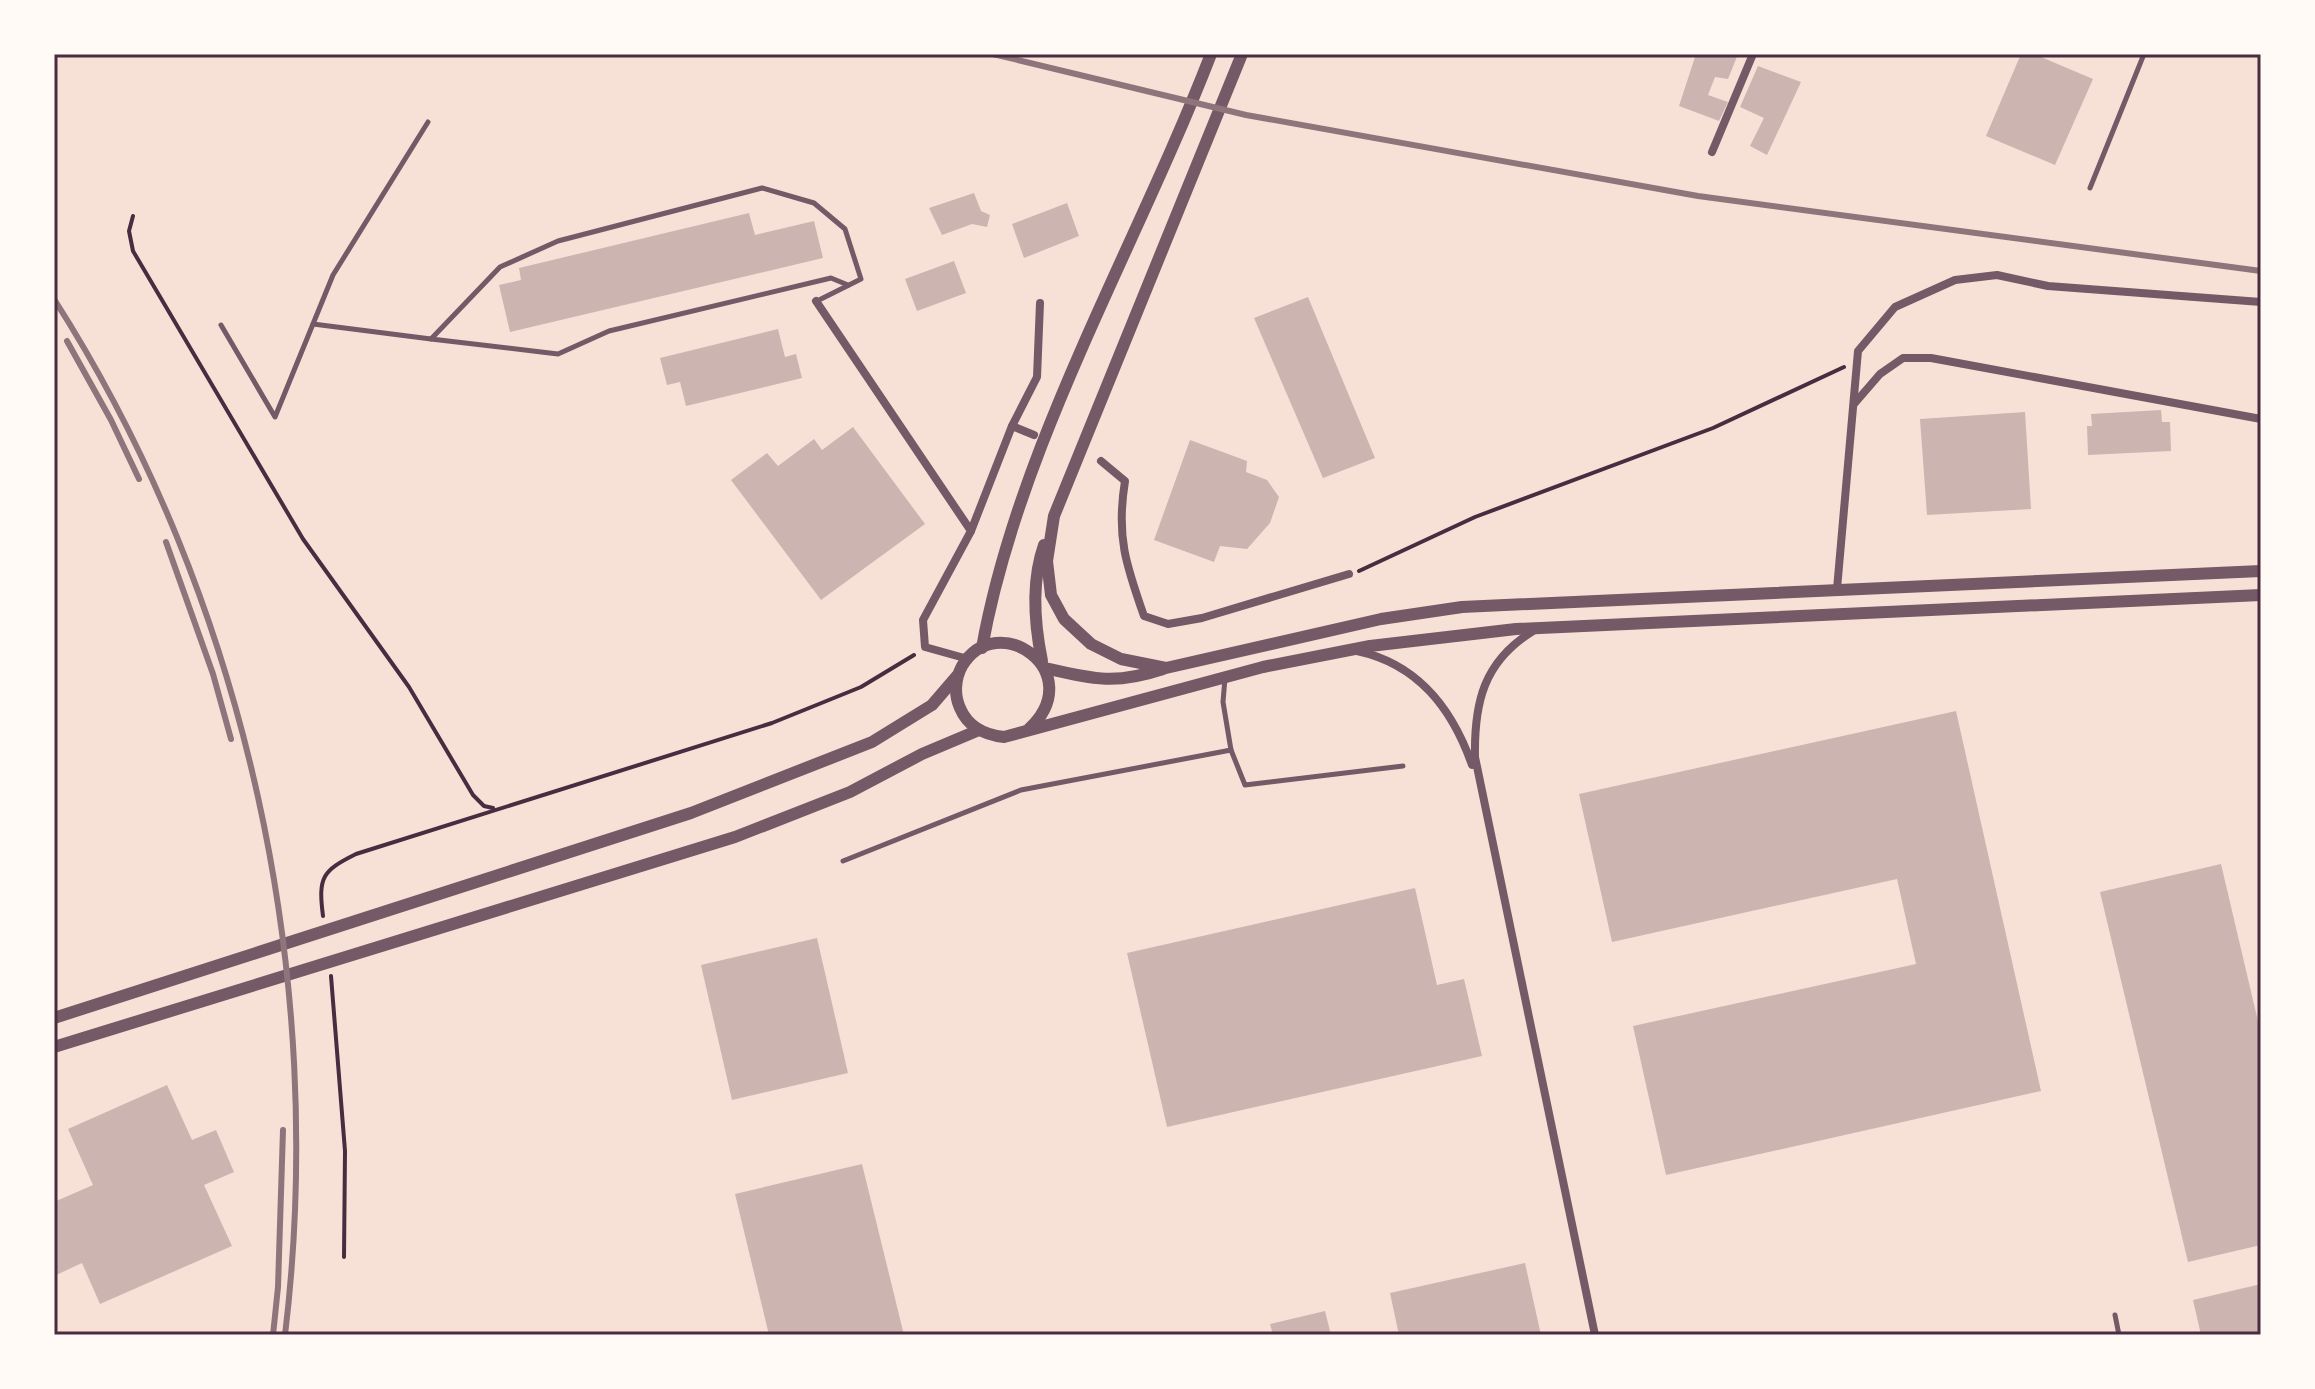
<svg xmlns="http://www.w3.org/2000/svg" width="2315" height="1389" font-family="'Fira Sans Condensed',sans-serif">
	<rect width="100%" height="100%" fill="#f7e1d7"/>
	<g fill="#ccb4b1">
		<path d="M1696 54H1738L1728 79 1715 77 1708 95 1728 102 1719 121 1679 106Z"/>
		<path d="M2021 54H2034L2093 79 2055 165 1986 136Z"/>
		<path d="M1758 66 1801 82 1767 155 1750 146 1764 118 1740 107Z"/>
		<path d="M974 193 981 211 990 215 987 227 972 224 942 235 929 208Z"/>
		<path d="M1067 203 1079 236 1024 258 1012 224Z"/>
		<path d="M749 213 755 235 814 221 823 258 510 332 499 285 521 280 519 268Z"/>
		<path d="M954 261 966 293 917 311 905 279Z"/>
		<path d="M1308 297 1375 458 1323 478 1254 318Z"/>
		<path d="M778 329 785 357 796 354 802 378 686 406 680 382 667 385 660 358Z"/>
		<path d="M2161 410 2162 422H2170L2171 451 2088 455 2087 426H2092L2091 414Z"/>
		<path d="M2025 412 2031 509 1927 515 1920 419Z"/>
		<path d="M853 427 925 524 821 600 731 480 767 453 778 466 814 439 822 450Z"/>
		<path d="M1190 440 1247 461 1246 472 1267 480 1279 497 1270 523 1247 549 1220 546 1214 562 1154 540Z"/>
		<path d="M1956 711 2041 1091 1666 1175 1633 1026 1916 964 1897 879 1612 942 1579 794Z"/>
		<path d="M2221 864 2261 1034V1245L2188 1262 2100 892Z"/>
		<path d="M1415 888 1437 985 1464 979 1482 1056 1167 1127 1127 953Z"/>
		<path d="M817 938 848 1073 732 1100 701 965Z"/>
		<path d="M167 1085 192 1140 216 1130 234 1172 204 1185 232 1246 100 1304 82 1263 54 1276V1202L93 1185 68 1129Z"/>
		<path d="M862 1164 904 1335H769L735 1194Z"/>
		<path d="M1525 1263 1541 1335H1399L1390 1293Z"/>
		<path d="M2261 1284V1335H2201L2193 1300Z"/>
		<path d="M1325 1311 1331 1335H1273L1270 1324Z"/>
	</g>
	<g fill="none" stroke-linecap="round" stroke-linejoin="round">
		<g stroke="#4a2c40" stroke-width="4">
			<path d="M133 216 129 231 133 251 303 539 409 687 473 795 484 806 493 808"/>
			<path d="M1359 571 1475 517 1713 428 1844 367"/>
			<path d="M323 916C318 877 322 871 356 854L772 723 861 687 914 655"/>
			<path d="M331 976 345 1151 344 1257"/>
		</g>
		<g stroke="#755966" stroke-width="5">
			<path d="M2090 188 2144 54"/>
			<path d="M313 324 431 339 500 267 558 241 762 188 814 203 845 229 861 279 817 301"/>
			<path d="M221 325 275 417 333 275 428 122"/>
			<path d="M431 339 558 354 609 331 831 278 848 285"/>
			<path d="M1225 678 1223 702 1231 750"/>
			<path d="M843 861 1021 790 1231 750 1245 785 1403 766"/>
			<path d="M2115 1315 2119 1335"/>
		</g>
		<g stroke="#755966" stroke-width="8">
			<path d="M1712 152 1753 54"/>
			<path d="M816 301 971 531 923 620 925 647 968 659"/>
			<path d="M1854 404 1880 374 1903 358H1931L2261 419"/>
			<path d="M1012 426 1037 377 1040 303"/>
			<path d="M1101 461 1125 481C1116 536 1126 565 1144 616L1168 624 1202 618 1349 574"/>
			<path d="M971 531 1012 426 1034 435"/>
			<path d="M1837 589 1858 351 1895 307 1955 280 1997 275 2048 286 2261 302"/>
			<path d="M1533 631C1484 661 1474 702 1475 757L1595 1335"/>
			<path d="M1357 651C1418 664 1452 708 1472 765"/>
		</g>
		<g stroke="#755966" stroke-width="12">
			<path d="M1242 54 1054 516 1047 561 1051 595 1064 619 1091 644 1121 659 1166 668 1381 619 1462 607 2261 571"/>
			<path d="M982 648C1018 446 1137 246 1211 54"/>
			<path d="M1042 661C1034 622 1031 582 1044 545"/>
			<path d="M1045 668C1093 679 1115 685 1163 669"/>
			<path d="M1029 729C1090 672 997 607 962 666 955 679 954 695 960 708 968 727 985 735 1004 737L1263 667 1370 646 1516 629 2261 595"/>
			<path d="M54 1018 691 813 872 742 932 705 957 676"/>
			<path d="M54 1047 735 837 850 792 922 754 979 730"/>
		</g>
		<g stroke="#8f747c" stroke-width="6">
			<path d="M993 54 1246 115 1698 196 2261 271"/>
			<path d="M54 299C247 601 328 980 285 1335"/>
			<path d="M67 341 111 420 139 479"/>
			<path d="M166 542 213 674 231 739"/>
			<path d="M273 1335 278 1287 283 1130"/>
		</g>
	</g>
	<rect width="2315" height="1389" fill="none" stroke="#fffaf5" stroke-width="112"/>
	<rect x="56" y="56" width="2203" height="1277" fill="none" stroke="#4a2c40" stroke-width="3"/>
</svg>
